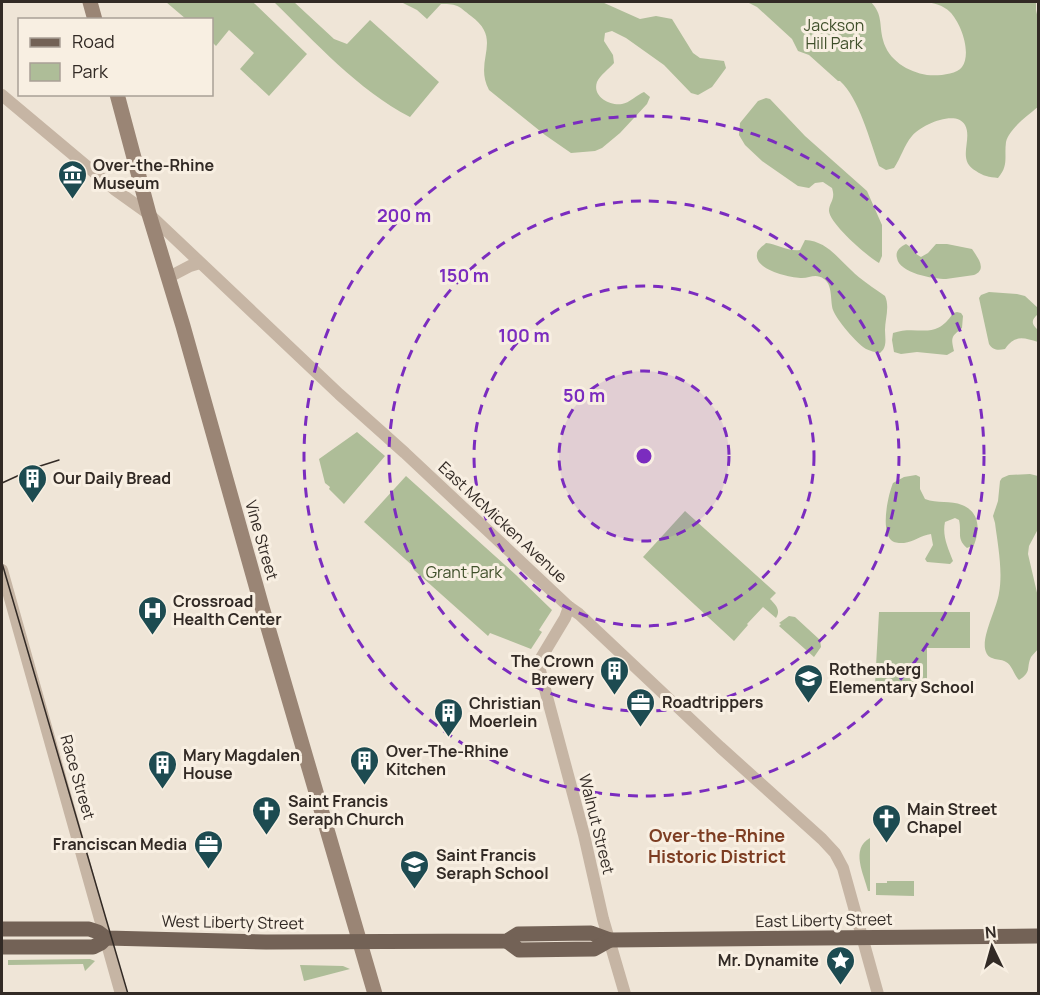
<svg xmlns="http://www.w3.org/2000/svg" width="1040" height="995" font-family="Manrope,sans-serif">
	<rect width="100%" height="100%" fill="#efe5d7"/>
	<g fill="#aebd98">
		<path d="M166 2H216L218 3 220 2H253L307 54 269 96 240 69 254 53 229 30 216 46 212 42V20L186 19Z"/>
		<path d="M274 2H294L334 39 347 44 370 20 439 82 410 117C358 90 315 42 274 2Z"/>
		<path d="M401 2H602L640 19 656 16 672 19 693 53 700 58 724 61 726 68 712 87 698 95 691 93 664 65 626 38 612 31 605 33 604 41 613 55 614 63C609 69 600 75 597 82 592 96 609 106 622 104 629 103 637 95 644 92L650 97 647 104 620 133 602 148 595 151 571 153 545 135 489 90C473 60 504 40 471 16 458 6 459 4 441 4L427 19 417 10Z"/>
		<path d="M747 2H871C883 15 879 24 883 40 888 60 908 72 927 75 937 76 956 75 962 67 972 53 961 23 950 12 943 5 934 3 925 2H1036V10L1038 19V107C1028 115 1009 129 1006 142 1004 157 1009 165 998 178 989 177 983 176 976 171 956 160 973 140 965 125 956 109 921 125 912 136 904 145 901 158 894 168L886 170 879 166C870 141 859 98 840 81H838L809 55 798 51 792 39 757 7Z"/>
		<path d="M766 98 770 99 805 136 867 191 882 225V256L879 263C868 257 830 224 829 211 829 202 836 200 832 188L823 182 815 183 809 188 798 186 762 161 745 145 739 135 740 123 758 101Z"/>
		<path d="M805 240C826 241 837 257 851 270 861 280 874 288 885 296 890 307 885 319 885 330 885 335 886 340 885 345 884 349 883 350 880 353 875 352 870 351 866 349 857 344 836 319 833 310 830 301 833 285 824 279 816 273 810 278 802 278 791 278 754 270 757 254 757 250 763 246 766 243 777 244 789 252 800 250Z"/>
		<path d="M906 244C912 247 913 253 921 257L928 253 936 244H947L972 249C977 257 988 269 974 275 965 276 955 278 946 279 933 279 899 273 897 258 895 251 900 247 906 244Z"/>
		<path d="M989 292 1017 294 1025 296 1038 308V314C1031 320 1031 324 1038 330V342C1024 338 1015 334 1005 349 999 350 993 351 989 344L979 298 981 295Z"/>
		<path d="M957 312 961 313 963 316 962 328C951 337 951 337 954 351L947 355 917 352 901 354 894 352 892 340 893 333C918 324 935 342 953 313Z"/>
		<path d="M357 432 385 456 344 504 329 489 330 487 325 483 319 459Z"/>
		<path d="M1030 474 1038 476V529L1029 546 1028 554 1038 597V649C1036 652 1033 654 1031 657 1026 668 1032 672 1019 680 1014 675 1012 665 1006 662 1000 658 989 661 986 652 980 639 997 608 999 593 1003 571 998 546 995 523L993 516 998 501 1000 481 1002 478 1009 475Z"/>
		<path d="M916 475 920 477V489L925 499C937 504 951 500 962 505 980 512 980 530 974 545L967 548C956 539 962 532 959 520L955 518 945 522C942 536 948 548 953 561L950 564 927 562 925 559 933 545 931 534C921 535 914 542 904 543 902 543 896 543 894 542 879 535 888 495 893 483L904 477Z"/>
		<path d="M406 476 516 575 552 610 539 630 542 632 531 649 490 633 488 636 414 570 415 568 364 522Z"/>
		<path d="M685 511 776 593 770 599C776 605 781 610 776 618L763 607 747 624 748 625 734 641 643 557Z"/>
		<path d="M879 612H970V648H927V684H875Z"/>
		<path d="M789 616 795 617 820 640 821 647 814 657 779 626 781 624 779 623Z"/>
		<path d="M870 838V891H868C864 874 850 849 870 838Z"/>
		<path d="M887 881H914V896L876 895V883H887Z"/>
		<path d="M90 959 95 961 85 971 83 964 8 965V960Z"/>
		<path d="M300 965 343 966 350 969 304 981Z"/>
	</g>
	<g fill="none" stroke-linecap="round" stroke-linejoin="round">
		<g stroke="#c6b5a4" stroke-width="12">
			<path d="M2 95 114 189 149 214 339 394 405 453 569 607 579 614 720 747 822 839 835 853 843 868 878 994"/>
			<path d="M169 277 190 266 200 263"/>
			<path d="M2 570 121 994"/>
			<path d="M569 607 565 618 538 663 584 835 603 919 625 994"/>
		</g>
		<g stroke="#9a8575" stroke-width="15">
			<path d="M90 2 95 20"/>
			<path d="M117 94 149 214 183 326 262 607 375 994"/>
		</g>
		<g stroke="#736256" stroke-width="15">
			<path d="M2 929H89L98 932 106 938 266 942 507 941 518 934 591 933 610 940 1038 936"/>
			<path d="M507 941 519 950 594 949 610 940"/>
			<path d="M2 947H93L101 943 106 938"/>
		</g>
		<g stroke="#322a25" stroke-width="1.5">
			<path d="M2 483 37 467 59 460"/>
			<path d="M2 563 128 994"/>
		</g>
	</g>
	<circle cx="644" cy="456" r="85" fill="#7b2cbf" fill-opacity=".12"/>
	<g fill="none" stroke="#7b2cbf" stroke-width="3" stroke-dasharray="10 8">
		<circle cx="644" cy="456" r="85"/>
		<circle cx="644" cy="456" r="170"/>
		<circle cx="644" cy="456" r="255"/>
		<circle cx="644" cy="456" r="340"/>
	</g>
	<defs>
		<symbol id="museum-pin" viewBox="-11 -11 22 30"><path d="M0 17L-7.5 6A9.5 9.5 0 1 1 7.5 6Z" fill="#1d4b51" stroke="#f8efe2"/><path d="M0-6L6-3V-2H-6V-3ZM-5-1h2V3h-2ZM-1-1h2V3h-2ZM3-1h2V3H3ZM-6 4H6V6H-6Z" fill="#fff"/></symbol>
		<symbol id="building-pin" viewBox="-11 -11 22 30"><path d="M0 17L-7.5 6A9.5 9.5 0 1 1 7.5 6Z" fill="#1d4b51" stroke="#f8efe2"/><path d="M-4-6H4V6H1V3H-1V6H-4ZM-2.5-4.3h1.7v1.8h-1.7ZM.8-4.3h1.7v1.8H.8ZM-2.5-1h1.7V.8h-1.7ZM.8-1h1.7V.8H.8Z" fill="#fff"/></symbol>
		<symbol id="hospital-pin" viewBox="-11 -11 22 30"><path d="M0 17L-7.5 6A9.5 9.5 0 1 1 7.5 6Z" fill="#1d4b51" stroke="#f8efe2"/><path d="M-5-5h3v3.5h4V-5h3V5h-3V1.5h-4V5h-3Z" fill="#fff"/></symbol>
		<symbol id="school-pin" viewBox="-11 -11 22 30"><path d="M0 17L-7.5 6A9.5 9.5 0 1 1 7.5 6Z" fill="#1d4b51" stroke="#f8efe2"/><path d="M0-5L7-2L0 1L-7-2ZM-4 1L0 2.5L4 1V4Q0 6-4 4Z" fill="#fff"/></symbol>
		<symbol id="office-pin" viewBox="-11 -11 22 30"><path d="M0 17L-7.5 6A9.5 9.5 0 1 1 7.5 6Z" fill="#1d4b51" stroke="#f8efe2"/><path d="M-6-3h4V-5.5h4V-3h4V5H-6ZM-1-4.5V-3h2v-1.5ZM-6 0V1H6V0Z" fill="#fff"/></symbol>
		<symbol id="church-pin" viewBox="-11 -11 22 30"><path d="M0 17L-7.5 6A9.5 9.5 0 1 1 7.5 6Z" fill="#1d4b51" stroke="#f8efe2"/><path d="M-1.2-6h2.4v3.5h3.3v2.4h-3.3V6h-2.4V-.1h-3.3v-2.4h3.3Z" fill="#fff"/></symbol>
		<symbol id="sight-pin" viewBox="-11 -11 22 30"><path d="M0 17L-7.5 6A9.5 9.5 0 1 1 7.5 6Z" fill="#1d4b51" stroke="#f8efe2"/><path d="M0-6L1.8-2.2L6-1.7L2.9 1.2L3.7 5.4L0 3.3L-3.7 5.4L-2.9 1.2L-6-1.7L-1.8-2.2Z" fill="#fff"/></symbol>
	</defs>
	<g fill-rule="evenodd">
		<use href="#museum-pin" x="56" y="158" width="33" height="45"/>
		<use href="#building-pin" x="16" y="462" width="33" height="45"/>
		<use href="#hospital-pin" x="136" y="594" width="33" height="45"/>
		<use href="#building-pin" x="598" y="654" width="33" height="45"/>
		<use href="#school-pin" x="792" y="662" width="33" height="45"/>
		<use href="#office-pin" x="624" y="686" width="33" height="45"/>
		<use href="#building-pin" x="432" y="696" width="33" height="45"/>
		<use href="#building-pin" x="348" y="744" width="33" height="45"/>
		<use href="#building-pin" x="146" y="748" width="33" height="45"/>
		<use href="#church-pin" x="250" y="794" width="33" height="45"/>
		<use href="#church-pin" x="870" y="802" width="33" height="45"/>
		<use href="#office-pin" x="192" y="828" width="33" height="45"/>
		<use href="#school-pin" x="398" y="848" width="33" height="45"/>
		<use href="#sight-pin" x="824" y="944" width="33" height="45"/>
	</g>
	<g text-anchor="middle" stroke-width="6" stroke-linejoin="round" paint-order="stroke">
		<g font-size="16" fill="#3f4f2a" stroke="#f8efe2">
			<text x="834" y="31">Jackson<tspan x="834" dy="18">Hill Park</tspan></text>
			<text x="464" y="578">Grant Park</text>
		</g>
		<g font-size="16" font-weight="bold" fill="#322a25" stroke="#f8efe2" text-anchor="start">
			<text x="93" y="171">Over-the-Rhine<tspan x="93" dy="18">Museum</tspan></text>
			<text x="53" y="484">Our Daily Bread</text>
			<text x="173" y="607">Crossroad<tspan x="173" dy="18">Health Center</tspan></text>
			<text x="594" y="667" text-anchor="end">The Crown<tspan x="594" dy="18">Brewery</tspan></text>
			<text x="829" y="675">Rothenberg<tspan x="829" dy="18">Elementary School</tspan></text>
			<text x="662" y="708">Roadtrippers</text>
			<text x="469" y="709">Christian<tspan x="469" dy="18">Moerlein</tspan></text>
			<text x="386" y="757">Over-The-Rhine<tspan x="386" dy="18">Kitchen</tspan></text>
			<text x="183" y="761">Mary Magdalen<tspan x="183" dy="18">House</tspan></text>
			<text x="288" y="807">Saint Francis<tspan x="288" dy="18">Seraph Church</tspan></text>
			<text x="907" y="815">Main Street<tspan x="907" dy="18">Chapel</tspan></text>
			<text x="187" y="850" text-anchor="end">Franciscan Media</text>
			<text x="436" y="861">Saint Francis<tspan x="436" dy="18">Seraph School</tspan></text>
			<text x="819" y="966" text-anchor="end">Mr. Dynamite</text>
		</g>
		<g font-size="16" fill="#322a25" stroke="#f8efe2">
			<text transform="translate(503 522) rotate(43)" y="6">East McMicken Avenue</text>
			<text transform="translate(262 540) rotate(74)" y="6">Vine Street</text>
			<text transform="translate(78 777) rotate(74)" y="6">Race Street</text>
			<text transform="translate(597 824) rotate(76)" y="6">Walnut Street</text>
			<text transform="translate(824 920) rotate(-1)" y="6">East Liberty Street</text>
			<text transform="translate(233 922) rotate(1)" y="6">West Liberty Street</text>
		</g>
		<g font-size="18" font-weight="bold" fill="#7d3d22" stroke="#f8efe2">
			<text x="717" y="842">Over-the-Rhine<tspan x="717" dy="21">Historic District</tspan></text>
		</g>
	</g>
	<circle cx="644" cy="456" r="9" fill="#7b2cbf" stroke="#f8efe2" stroke-width="3"/>
	<g font-size="18" text-anchor="middle" font-weight="bold" fill="#7b2cbf" stroke="#f8efe2" stroke-width="6" stroke-linejoin="round" paint-order="stroke">
		<text x="404" y="222">200 m</text>
		<text x="464" y="282">150 m</text>
		<text x="524" y="342">100 m</text>
		<text x="584" y="402">50 m</text>
	</g>
	<rect width="1040" height="995" fill="none" stroke="#322a25" stroke-width="6"/>
	<rect x="18" y="18" width="195" height="78" fill="#f8efe2" stroke="#a9a096" stroke-width="1.5"/>
	<rect x="30" y="38" width="30" height="9" fill="#736256" stroke="#a9a096" stroke-width="1.5"/>
	<text x="72" y="48" font-size="18" fill="#322a25">Road</text>
	<rect x="30" y="63" width="30" height="18" fill="#aebd98" stroke="#a9a096" stroke-width="1.5"/>
	<text x="72" y="78" font-size="18" fill="#322a25">Park</text>
	<g transform="translate(992 947) rotate(355)" stroke="#f8efe2" stroke-width="4.5" paint-order="stroke">
	<path d="M0-4.5L10 22L0 15L-10 22Z" fill="#322a25"/>
	<text y="-9" font-size="16" font-weight="bold" text-anchor="middle" fill="#322a25">N</text>
	</g>
</svg>
